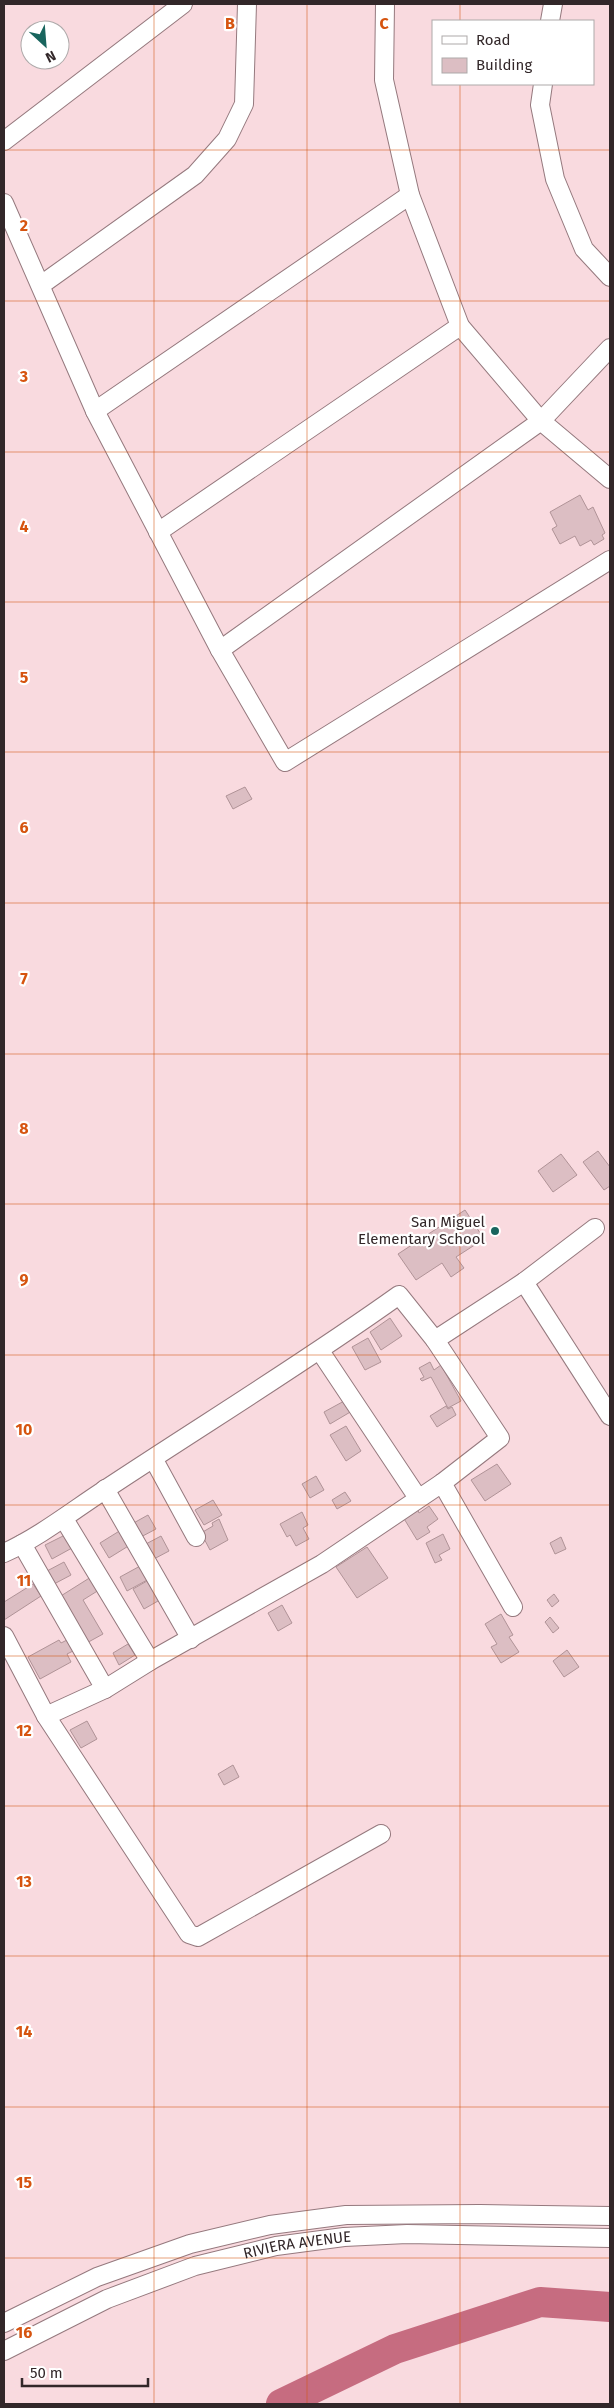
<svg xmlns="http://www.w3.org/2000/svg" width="614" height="2408" font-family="'Fira Sans',sans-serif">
	<rect width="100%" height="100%" fill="#f9dadf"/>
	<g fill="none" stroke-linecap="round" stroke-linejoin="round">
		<path stroke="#c66c80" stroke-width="30" d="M281 2404 395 2349 540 2302 610 2307"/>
	</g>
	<g fill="#dcbec3" stroke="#b09397">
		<path d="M580 495 588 510 593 507 605 533 602 535 604 539 594 545 591 540 580 546 575 536 560 544 552 529 557 526 550 512Z"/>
		<path d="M245 787 252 799 233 809 226 796Z"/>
		<path d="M598 1151 610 1167V1186L604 1190 583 1162Z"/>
		<path d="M561 1154 577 1175 553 1192 538 1171Z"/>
		<path d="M465 1210 484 1239 456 1257 464 1268 451 1277 442 1263 416 1280 398 1254Z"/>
		<path d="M390 1318 402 1336 381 1350 370 1332Z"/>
		<path d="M368 1338 381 1362 365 1370 352 1347Z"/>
		<path d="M430 1362 434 1370 441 1365 461 1401 448 1408 431 1377 422 1381 420 1379 424 1377 419 1368Z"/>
		<path d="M346 1400 352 1411 330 1424 324 1412Z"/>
		<path d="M446 1406 448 1409 452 1407 456 1415 437 1427 430 1416Z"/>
		<path d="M346 1426 361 1451 346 1461 330 1435Z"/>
		<path d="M497 1464 511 1484 485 1501 471 1480Z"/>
		<path d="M316 1476 324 1490 310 1498 302 1484Z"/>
		<path d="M345 1492 351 1501 337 1509 332 1500Z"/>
		<path d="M213 1500 222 1515 204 1525 195 1510Z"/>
		<path d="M429 1506 438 1519 427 1527 430 1532 417 1540 403 1517 417 1508 419 1513Z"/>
		<path d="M302 1512 308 1525 303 1528 309 1539 296 1546 290 1535 287 1537 280 1524Z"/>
		<path d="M148 1515 156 1529 137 1539 130 1525Z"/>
		<path d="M219 1519 228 1540 210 1550 201 1533 213 1526 212 1523Z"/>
		<path d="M121 1530 130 1545 109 1558 100 1543Z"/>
		<path d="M443 1534 450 1549 439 1555 442 1560 435 1563 426 1543Z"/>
		<path d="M65 1535 72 1548 52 1559 45 1545Z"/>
		<path d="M161 1536 169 1551 152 1560 144 1545Z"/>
		<path d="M561 1537 566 1549 555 1554 550 1543Z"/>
		<path d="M367 1547 388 1578 357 1598 336 1567Z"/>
		<path d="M64 1562 71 1575 54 1584 47 1571Z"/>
		<path d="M142 1565 149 1579 127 1591 120 1577Z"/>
		<path d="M91 1577 99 1590 83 1600 103 1634 83 1645 56 1599Z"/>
		<path d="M154 1577 165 1597 144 1609 133 1589Z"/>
		<path d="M33 1584 41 1596 4 1620V1602Z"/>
		<path d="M554 1594 559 1601 552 1607 547 1600Z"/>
		<path d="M282 1605 292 1623 278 1631 268 1613Z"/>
		<path d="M501 1614 513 1635 509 1637 519 1652 501 1663 491 1647 497 1644 485 1624Z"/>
		<path d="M550 1617 559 1628 553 1633 545 1622Z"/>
		<path d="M59 1640 61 1643 67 1640 73 1651 67 1654 71 1662 40 1679 28 1657Z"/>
		<path d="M128 1644 135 1655 119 1665 113 1653Z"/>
		<path d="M567 1650 579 1667 564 1677 553 1661Z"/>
		<path d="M87 1721 97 1739 81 1748 70 1730Z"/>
		<path d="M233 1765 239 1777 224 1785 218 1774Z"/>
	</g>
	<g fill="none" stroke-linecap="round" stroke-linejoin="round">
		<defs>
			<g id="minor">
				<path d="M385 4 384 80 410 195 460 326 541 421 610 479"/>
				<path d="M550 21 553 4"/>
				<path d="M543 84 540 105 555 179 584 249 610 277"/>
				<path d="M4 141 183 4"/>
				<path d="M4 203 95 411 220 650 285 762 610 560"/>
				<path d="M41 285 195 175 227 139 244 104 247 4"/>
				<path d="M95 411 410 195"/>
				<path d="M158 532 460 326"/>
				<path d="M220 650 541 421 610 348"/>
				<path d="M524 1282 610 1416"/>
				<path d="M435 1340 524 1282 595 1228"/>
				<path d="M320 1351 418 1498"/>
				<path d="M154 1460 196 1537"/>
				<path d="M442 1483 513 1607"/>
				<path d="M105 1489 191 1639"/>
				<path d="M64 1519 150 1661"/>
				<path d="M22 1544 105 1689"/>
				<path d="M4 1553C41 1536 72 1511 106 1489 204 1424 304 1363 399 1295L435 1340 500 1438 442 1483 322 1564 150 1661 105 1689 46 1716 189 1934 198 1937 381 1834"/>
				<path d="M4 1636 46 1716"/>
				<path d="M4 2323 97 2277 190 2244 270 2225 346 2215 480 2214 610 2216"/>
				<path id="s1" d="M4 2351 107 2299 195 2266 276 2246 344 2237 407 2234 610 2238"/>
			</g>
		</defs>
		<use href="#minor" stroke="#95797e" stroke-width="20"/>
		<use href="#minor" stroke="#fff" stroke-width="18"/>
	</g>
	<path fill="none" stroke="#d6540f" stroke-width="1" stroke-opacity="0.55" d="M154 4V2404M307 4V2404M460 4V21M460 84V2404M4 150H610M4 301H610M4 452H610M4 602H610M4 752H610M4 903H610M4 1054H610M4 1204H610M4 1355H610M4 1505H610M4 1656H610M4 1806H610M4 1956H610M4 2107H610M4 2258H610"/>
	<circle fill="#19655e" stroke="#fff" stroke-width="2" cx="495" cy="1231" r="5"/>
	<g text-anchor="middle" stroke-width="4.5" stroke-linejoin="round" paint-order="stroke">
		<g font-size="15" fill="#322729" stroke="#fff" text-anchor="end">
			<text x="485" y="1227">San Miguel<tspan x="485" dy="17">Elementary School</tspan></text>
		</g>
		<g font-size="15" fill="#322729" stroke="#fff">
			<text dy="5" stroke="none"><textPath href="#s1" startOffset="314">RIVIERA AVENUE</textPath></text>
		</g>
	</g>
	<g font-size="16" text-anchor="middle" font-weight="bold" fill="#d6540f" stroke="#fff" stroke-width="4.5" stroke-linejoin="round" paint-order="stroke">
		<text x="230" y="29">B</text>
		<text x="384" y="29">C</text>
		<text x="24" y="231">2</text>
		<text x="24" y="382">3</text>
		<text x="24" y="532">4</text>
		<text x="24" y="683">5</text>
		<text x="24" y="833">6</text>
		<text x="24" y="984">7</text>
		<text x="24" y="1134">8</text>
		<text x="24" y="1285">9</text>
		<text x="24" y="1435">10</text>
		<text x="24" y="1586">11</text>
		<text x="24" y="1736">12</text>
		<text x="24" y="1887">13</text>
		<text x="24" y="2037">14</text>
		<text x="24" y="2188">15</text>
		<text x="24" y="2338">16</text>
	</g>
	<rect width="614" height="2408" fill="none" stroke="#322729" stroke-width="10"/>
	<rect x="432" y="20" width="162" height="65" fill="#ffffff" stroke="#ada9a9"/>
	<rect x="442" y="36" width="25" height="8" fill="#ffffff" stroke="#ada9a9"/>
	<text x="476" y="45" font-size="15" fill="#322729">Road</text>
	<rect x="442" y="58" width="25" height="15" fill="#dcbec3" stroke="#ada9a9"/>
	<text x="476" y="70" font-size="15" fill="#322729">Building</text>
	<g transform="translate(45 45) rotate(154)"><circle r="24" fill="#ffffff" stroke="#ada9a9"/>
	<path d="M0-4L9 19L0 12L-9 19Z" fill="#19655e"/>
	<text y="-8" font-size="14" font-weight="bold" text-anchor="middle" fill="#322729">N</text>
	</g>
	<path d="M22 2378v8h126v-8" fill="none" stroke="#322729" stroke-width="2.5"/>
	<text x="30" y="2378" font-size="15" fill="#322729" stroke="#ffffff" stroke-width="4" paint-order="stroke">50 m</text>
</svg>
